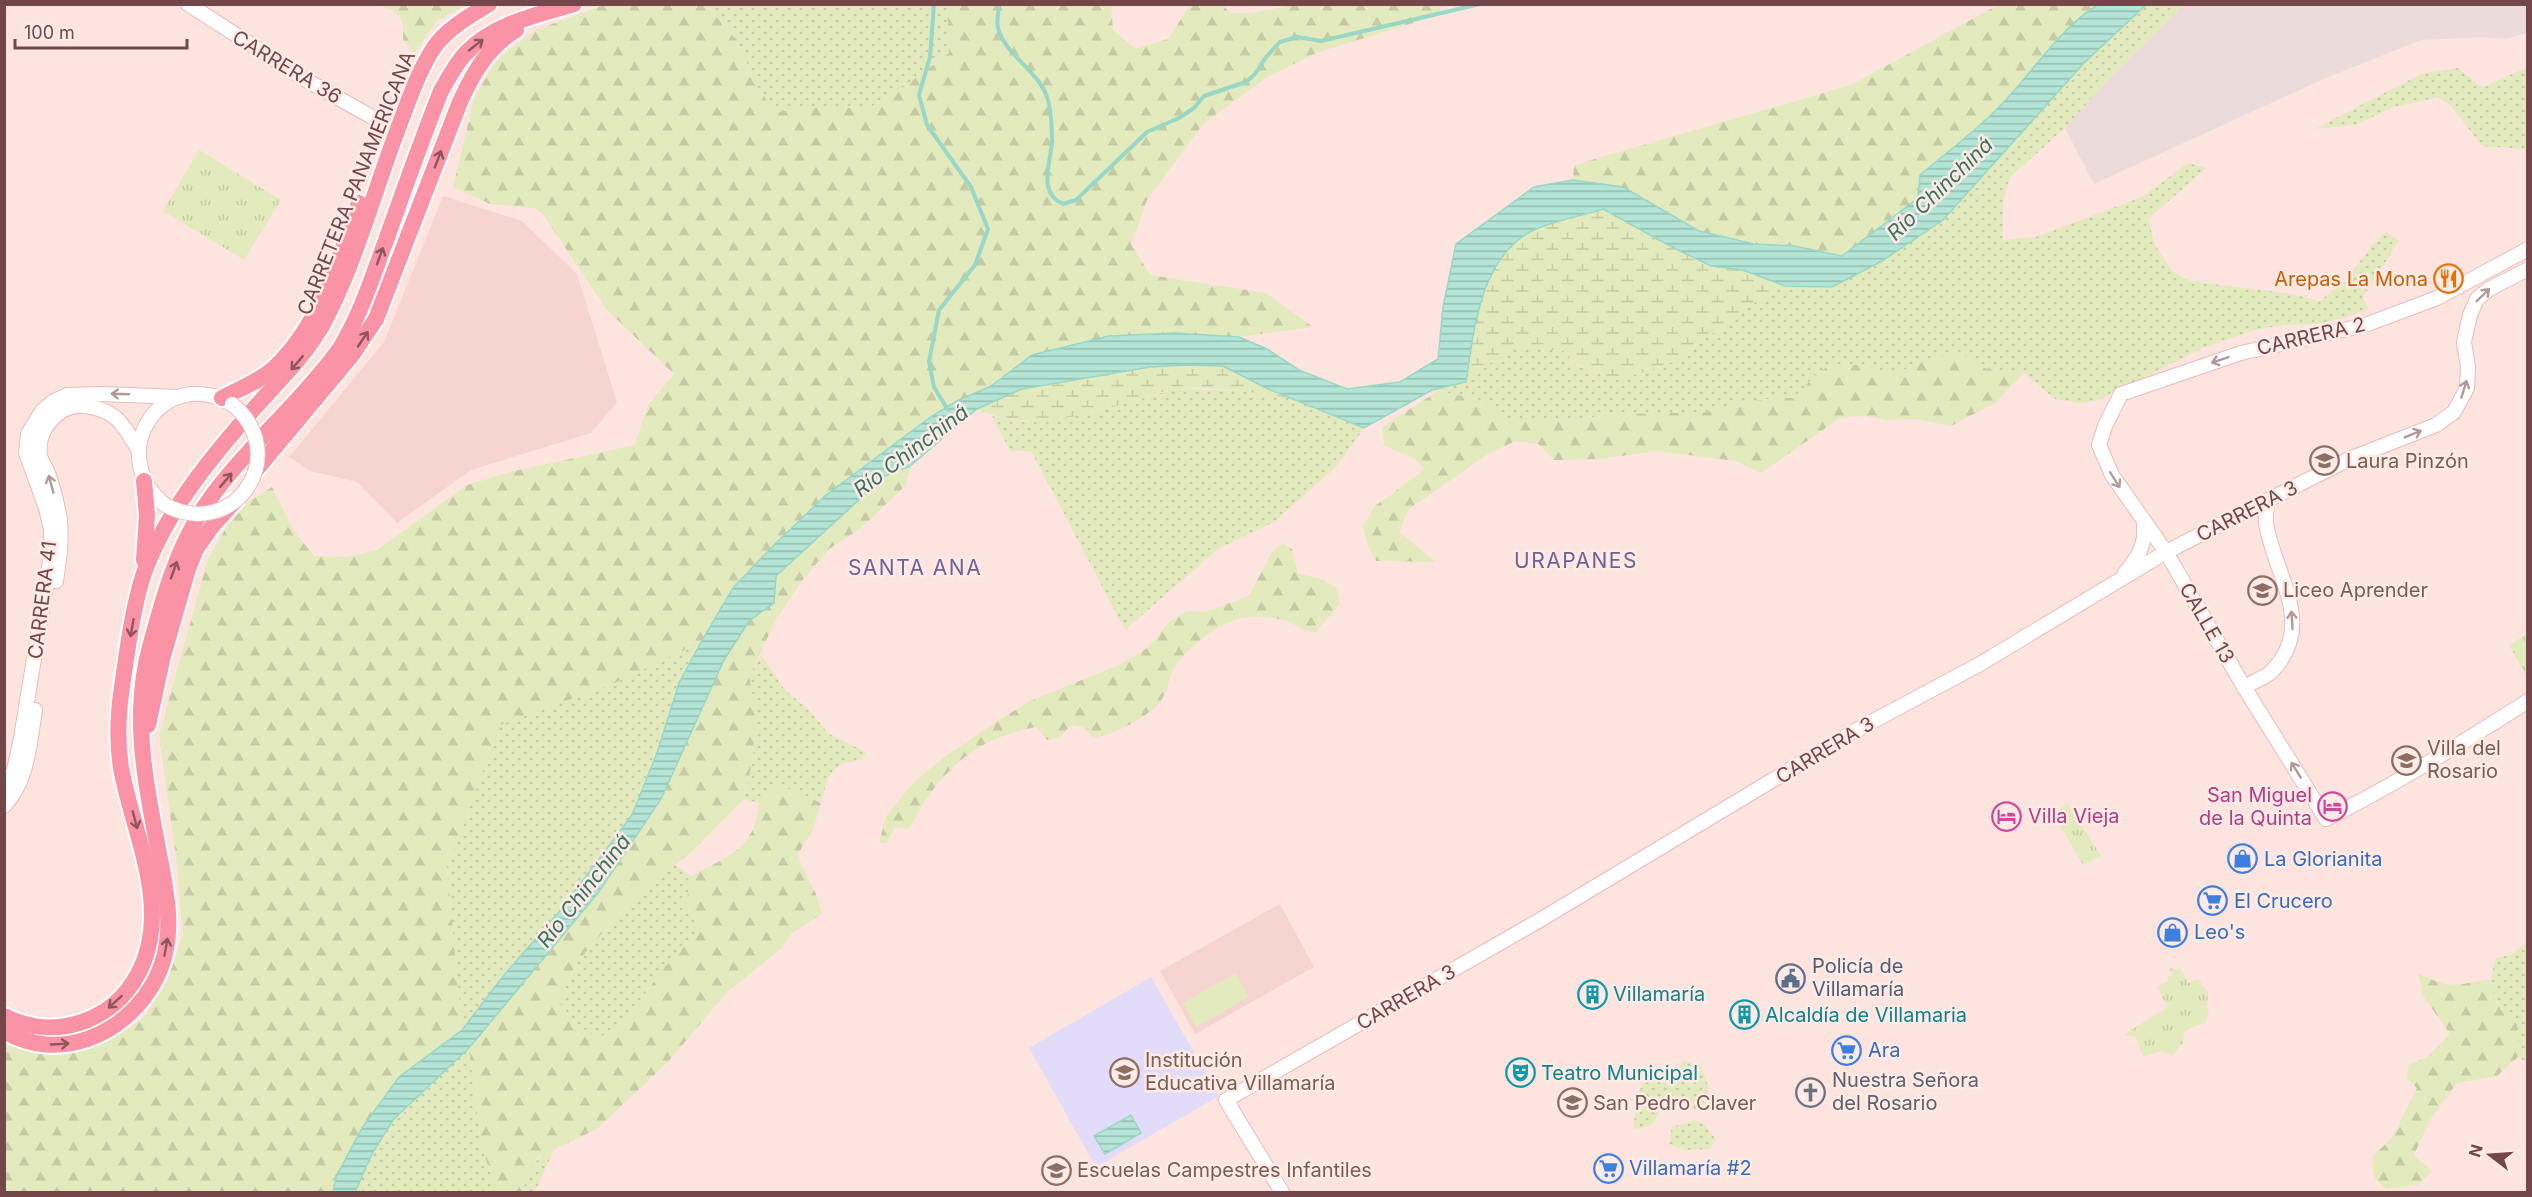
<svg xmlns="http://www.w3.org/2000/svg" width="2532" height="1197" font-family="Inter,sans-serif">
	<defs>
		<pattern id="grass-dots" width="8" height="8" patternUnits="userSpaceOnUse" patternTransform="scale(1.5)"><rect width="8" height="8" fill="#e3eabe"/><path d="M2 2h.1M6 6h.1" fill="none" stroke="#c6caa5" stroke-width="1.8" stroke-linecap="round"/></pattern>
		<pattern id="forest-firs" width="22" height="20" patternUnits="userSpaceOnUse" patternTransform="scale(1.5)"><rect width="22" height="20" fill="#e3eabe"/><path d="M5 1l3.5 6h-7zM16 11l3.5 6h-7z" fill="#c6caa5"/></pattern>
		<pattern id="wetland-marsh" width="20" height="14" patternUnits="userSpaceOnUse" patternTransform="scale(1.5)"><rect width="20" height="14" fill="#e3eabe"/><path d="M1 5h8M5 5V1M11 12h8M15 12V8" fill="none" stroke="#c6caa5"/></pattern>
		<pattern id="park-tufts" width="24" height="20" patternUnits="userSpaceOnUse" patternTransform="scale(1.5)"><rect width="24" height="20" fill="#e3eabe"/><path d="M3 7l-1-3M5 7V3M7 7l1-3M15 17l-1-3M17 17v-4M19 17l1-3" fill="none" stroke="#c6caa5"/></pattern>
		<pattern id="water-rules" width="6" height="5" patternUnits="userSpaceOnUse" patternTransform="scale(1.5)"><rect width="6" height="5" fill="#b4e6d7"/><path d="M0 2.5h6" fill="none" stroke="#97bcb0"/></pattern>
	</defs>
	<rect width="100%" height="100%" fill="#fde4df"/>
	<g fill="#f6d5d0">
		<path d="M443 196 522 221 577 274 617 402 591 433 471 470 397 523 357 482 310 471 289 457 384 342Z"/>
		<path d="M1280 904 1314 967 1195 1034 1160 971Z"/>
	</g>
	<path fill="#ebdcdb" d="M2184 5H2527V33L2506 39 2484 37 2421 40 2326 78 2094 184 2065 128 2110 77Z"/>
	<path fill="#e2dcf9" d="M1151 977 1219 1096 1096 1167 1029 1048Z"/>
	<g fill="url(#grass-dots)">
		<path d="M707 5H944L947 8 949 53 901 89 869 108H806L775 112 757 88 738 42Z"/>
		<path d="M2146 5H2184L2110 77 2065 128 2010 177 2003 202V240L2036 237 2142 197 2188 163 2206 168 2148 219 2155 245 2172 271 2189 281 2286 293 2320 301 2346 280 2371 247 2386 232 2399 241 2363 297 2369 310 2322 324 2282 325 2252 331 2205 347 2097 401 2077 403 2055 399 2024 373 1983 368 1955 350 1893 374 1857 365 1813 377 1796 398H1775L1745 402 1702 413H1653L1521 422 1503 416 1477 399 1432 390 1466 382 1513 346 1564 351 1576 365 1615 380 1646 372 1675 361 1754 303 1785 286 1832 287 1943 220 2085 62Z"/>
		<path d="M2527 67V149L2482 146 2451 106 2438 97 2391 108 2356 125 2315 129 2421 74 2458 68 2482 88Z"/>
		<path d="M1179 388 1237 391 1290 398 1364 428 1337 466 1274 522 1218 549 1125 630 1031 451H1010L992 416 1024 422 1092 413Z"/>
		<path d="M701 642 679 683 657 753 632 815 559 912 504 975 462 1030 447 867 500 725 615 683Z"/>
		<path d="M761 655 785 690 809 710 828 733 867 753C859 761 855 761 845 763 828 768 825 788 821 803L780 785 759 803 744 799 753 758 755 708 749 676Z"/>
		<path d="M675 865 691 876 686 902 698 930 672 958 628 1016 598 1040 576 1023 559 1002 578 961 641 891Z"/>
		<path d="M2527 942V1062L2518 1057 2517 1024C2494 1000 2485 992 2496 958L2511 955Z"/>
		<path d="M469 1048 481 1143 496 1192H355L372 1154 393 1120Z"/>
		<path d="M1684 1061 1699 1064 1709 1088 1705 1106 1693 1111 1688 1101 1674 1096 1662 1102C1656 1122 1655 1127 1633 1129L1638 1094 1649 1072 1667 1078Z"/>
		<path d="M1694 1120 1704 1124 1716 1140 1710 1149 1685 1150 1669 1144 1672 1126 1681 1125Z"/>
		<path d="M554 1150 535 1192H523C528 1169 532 1160 554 1150Z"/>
	</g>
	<g fill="url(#forest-firs)">
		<path d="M1298 4 1442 5 1436 16 1316 53 1269 76 1203 124 1147 200 1131 244 1150 275 1266 293 1313 327 1239 337 1175 333 1032 355 991 386 955 402 929 418 881 455 733 588 701 642 615 683 500 725 447 867 462 1030 399 1077 336 1177 333 1192H5V1044L24 1050 40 1051 75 1049 105 1042 144 1018 168 979 183 935 176 857 159 735 208 559 227 526 248 502 272 487 294 531 314 556 347 557 377 550 467 485 514 471 635 445 648 405 674 374 607 310 543 214 534 208 490 204 453 187 474 99 493 65 507 51 536 30 604 5H707L738 42 757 88 776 112 806 108H869L901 89 949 53 947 8 944 5H1111L1113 30 1135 49 1168 39 1190 5H1223L1230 13H1253Z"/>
		<path d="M375 5H466L437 21 414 54 403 40C405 15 398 11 375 5Z"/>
		<path d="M1998 5H2099C2058 29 2033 73 2000 106 1976 131 1947 152 1920 175L1918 198 1842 256 1794 246 1754 244 1699 231 1623 187 1573 180 1574 165 1851 85Z"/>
		<path d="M1955 350 1983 368 2024 373 1995 403 1951 426 1916 419 1888 420 1864 416 1840 418 1761 473 1736 461 1656 451 1599 459 1554 460 1538 444 1515 441 1488 454 1409 509 1399 532 1436 562 1376 561 1368 546 1363 526 1375 506 1424 470 1417 460 1384 445 1382 427 1438 391 1477 399 1503 416 1521 422 1653 413H1702L1745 402 1775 398H1796L1813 377 1828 366 1857 365 1893 374Z"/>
		<path d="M910 466 906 485 861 528 829 549 801 582 777 618 749 676 755 708 753 758 744 799 689 854 641 891 606 929 578 961 559 1002 576 1023 598 1039 628 1016 672 958 698 930 686 902 691 876C729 855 754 851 759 803L780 785 821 803 813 830 797 855 816 894 822 914 792 933 782 948 726 993 668 1062 597 1129 537 1158 526 1180 523 1192H496L481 1143 469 1048 597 893 661 799 724 660 749 621 774 603 776 576 885 476Z"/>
		<path d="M1283 543 1292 549 1298 573 1321 579 1336 587 1340 604 1315 633C1304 631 1296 625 1286 621 1276 617 1260 617 1249 617 1227 616 1186 648 1175 667 1169 677 1168 690 1161 701 1149 717 1113 735 1094 738L1083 727 1071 725 1060 737 1047 740 1036 727C973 738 937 774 909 829L895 827 886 843H879L886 816 913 783 943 758 990 726 1028 702 1121 664 1149 647 1169 622 1187 611 1205 612 1249 596 1272 552Z"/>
		<path d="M2418 973C2450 989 2455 986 2489 979L2497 1003 2517 1024 2518 1057 2497 1076 2457 1083 2430 1120 2414 1155 2432 1171 2418 1185 2386 1189 2374 1178 2373 1156 2391 1139 2417 1088 2407 1079 2409 1064 2426 1058 2450 1034 2422 994Z"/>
	</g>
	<g fill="url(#wetland-marsh)">
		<path d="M1603 209 1670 246 1711 266 1743 270 1785 286 1754 303 1675 361 1646 372 1615 380 1576 364 1564 351 1513 346 1466 382C1474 330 1480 258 1532 231 1552 221 1581 216 1603 209Z"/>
		<path d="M1185 365 1223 366 1290 398C1254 393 1216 386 1181 388 1167 389 1151 396 1137 400 1086 415 1028 433 977 409L1022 389 1150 367Z"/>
	</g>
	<g fill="url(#park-tufts)">
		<path d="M199 150 281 200 244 260 163 211Z"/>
		<path d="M2527 634V677L2509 645Z"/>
		<path d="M2068 803 2101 856 2083 865 2053 813Z"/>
		<path d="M2173 967 2175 970 2180 968 2189 983 2198 979 2208 992 2207 1005 2209 1010 2205 1024 2197 1025 2184 1032 2183 1043 2172 1056 2161 1051 2143 1057 2136 1037 2123 1035 2168 1007 2157 987 2168 981 2167 978 2172 975 2169 970Z"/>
	</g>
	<path fill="#e3eabe" d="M1236 973 1249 997 1196 1027 1183 1003Z"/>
	<g fill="url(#water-rules)" stroke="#99d8c7" stroke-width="1.5">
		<path d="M2099 4 2146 5 2085 62 1943 220 1882 261 1832 287 1785 286 1743 270 1711 266 1670 246 1603 209C1581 216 1552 221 1532 231 1480 258 1474 330 1466 382L1432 390 1364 428 1268 389 1223 366 1185 365 1150 367 1022 389 977 409 910 466 885 476 776 576 774 603 749 621 724 660 661 799 598 893 469 1048 393 1120 372 1154 355 1192H333L336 1177 362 1128 399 1077 462 1030 504 975 559 912 632 815 657 753 679 683 701 642 733 588 772 547 826 495 929 418 955 402 991 386 1032 355 1109 336 1175 333 1239 337 1267 349 1299 370 1347 389 1400 382 1438 359 1443 307 1456 244 1534 187 1573 180 1623 187 1699 231 1754 244 1794 246 1842 256 1918 198 1920 175C1947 152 1976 131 2000 106 2033 73 2058 29 2099 4Z"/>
		<path d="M1131 1115 1141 1133 1105 1154 1094 1136Z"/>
	</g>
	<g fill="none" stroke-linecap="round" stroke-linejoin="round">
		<g stroke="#99d8c7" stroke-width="4">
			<path d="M934 4 930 57 919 95 927 125 971 187 988 229 975 265 939 310 929 362 934 387 948 410"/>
			<path d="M999 4C999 11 996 21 998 28 1006 58 1043 72 1049 104 1051 115 1052 130 1052 141 1051 162 1037 193 1063 204L1076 200 1147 132 1179 118 1194 108 1204 96 1246 82 1255 74 1266 57 1280 42 1297 37 1321 41 1480 4"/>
		</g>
		<defs>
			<g id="secondary">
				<path d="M188 4 306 80 388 126"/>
				<path d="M2528 249 2437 298 2365 325 2241 353 2121 394 2105 426 2099 445 2112 475 2166 552 2244 687 2326 819C2396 784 2462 743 2528 701"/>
				<path d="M165 505C104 455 160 365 230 403"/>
				<path d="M2125 573C2138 557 2146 545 2144 524"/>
				<path d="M56 581C59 561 62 542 60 521 58 506 54 490 49 476 47 469 41 462 40 455 36 430 59 404 83 406 116 409 122 423 138 449"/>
				<path d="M2244 687C2253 682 2265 678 2272 671 2317 625 2274 574 2266 523 2265 516 2267 507 2268 500"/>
				<path d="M4 791 14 770 21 738 52 549 51 530 46 508 26 453 28 434 42 411 54 401 67 395 100 394 179 397"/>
				<path d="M4 806C28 781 30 742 35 710"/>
				<path d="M1282 1192 1226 1100 1540 920 1851 733 1980 664 2166 552 2349 459 2436 425 2454 412 2467 388 2468 367 2464 342 2470 315 2477 299 2489 289 2528 269"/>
			</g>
			<g id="highway">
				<path d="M222 398C239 389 260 381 274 368 320 325 338 260 359 203"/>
				<path d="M255 471 352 355 376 319 460 102C473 73 488 47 516 30"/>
				<path d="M144 560 147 515 144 481"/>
				<path d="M148 725 163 656 188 569 196 549 213 525 235 501"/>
				<path d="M4 1016C53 1041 112 1023 138 974 173 908 133 835 121 768 117 742 118 713 122 687 127 652 134 597 147 565 169 510 206 464 244 420 271 388 302 361 323 324 356 262 374 191 399 126 409 100 419 69 435 46 448 28 470 16 489 4"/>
				<path d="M4 1031C58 1063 123 1036 153 984 179 939 166 891 157 843 153 822 149 801 146 780 139 733 138 689 151 643 164 595 178 545 207 503 235 463 273 427 306 390 318 376 332 361 342 345 361 313 372 278 385 243 403 193 421 141 441 91 449 77 456 63 467 52 495 23 538 15 574 4"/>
			</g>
		</defs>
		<use href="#secondary" stroke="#e8bcbb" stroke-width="16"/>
		<use href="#highway" stroke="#fff" stroke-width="20"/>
		<use href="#secondary" stroke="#fff" stroke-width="14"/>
		<use href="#highway" stroke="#f993a5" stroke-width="16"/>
		<defs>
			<path id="secondary-bridge" d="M165 505C235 542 293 454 232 404"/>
		</defs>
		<use href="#secondary-bridge" stroke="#e8bcbb" stroke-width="16" stroke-linecap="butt"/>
		<use href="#secondary-bridge" stroke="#fff" stroke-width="14"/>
	</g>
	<defs><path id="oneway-shaft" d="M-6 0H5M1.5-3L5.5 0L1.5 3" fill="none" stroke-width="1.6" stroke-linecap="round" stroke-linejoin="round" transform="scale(1.5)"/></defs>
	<g stroke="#8e555c">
		<use href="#oneway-shaft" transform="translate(476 45) rotate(-38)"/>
		<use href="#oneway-shaft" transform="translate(438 159) rotate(-69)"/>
		<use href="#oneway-shaft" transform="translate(380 256) rotate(-70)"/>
		<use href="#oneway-shaft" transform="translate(363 339) rotate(-56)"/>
		<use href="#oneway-shaft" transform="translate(297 363) rotate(130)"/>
		<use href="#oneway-shaft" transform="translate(226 480) rotate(-50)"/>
		<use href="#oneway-shaft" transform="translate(174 570) rotate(-70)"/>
		<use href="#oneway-shaft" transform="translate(132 628) rotate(100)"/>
		<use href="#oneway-shaft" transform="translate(135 820) rotate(75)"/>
		<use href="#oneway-shaft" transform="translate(166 947) rotate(-80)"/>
		<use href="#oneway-shaft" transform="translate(115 1002) rotate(138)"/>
		<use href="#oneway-shaft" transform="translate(60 1044) rotate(-3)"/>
	</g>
	<g stroke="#b2999b">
		<use href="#oneway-shaft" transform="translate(2483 295) rotate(-44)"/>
		<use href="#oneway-shaft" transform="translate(2220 360) rotate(161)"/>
		<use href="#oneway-shaft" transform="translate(2464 389) rotate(-73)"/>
		<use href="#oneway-shaft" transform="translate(120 394) rotate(-178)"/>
		<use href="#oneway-shaft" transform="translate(2413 434) rotate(-22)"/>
		<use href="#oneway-shaft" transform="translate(2115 480) rotate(58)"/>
		<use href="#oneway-shaft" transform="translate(51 484) rotate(-106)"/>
		<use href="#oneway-shaft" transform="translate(2292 620) rotate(-93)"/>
		<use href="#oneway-shaft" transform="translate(2296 770) rotate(-122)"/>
	</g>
	<defs>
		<symbol id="restaurant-ring" viewBox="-11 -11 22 22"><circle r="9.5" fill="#ffeae6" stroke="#e8710a" stroke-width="1.5"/><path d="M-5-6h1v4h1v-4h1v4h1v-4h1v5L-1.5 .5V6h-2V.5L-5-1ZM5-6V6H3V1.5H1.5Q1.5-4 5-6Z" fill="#e8710a"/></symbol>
		<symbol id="school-ring" viewBox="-11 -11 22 22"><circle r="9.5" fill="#ffeae6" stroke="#8d6e63" stroke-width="1.5"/><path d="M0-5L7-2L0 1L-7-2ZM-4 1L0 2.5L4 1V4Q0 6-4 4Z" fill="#8d6e63"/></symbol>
		<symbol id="hotel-ring" viewBox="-11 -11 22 22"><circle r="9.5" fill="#ffeae6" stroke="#d1479c" stroke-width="1.5"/><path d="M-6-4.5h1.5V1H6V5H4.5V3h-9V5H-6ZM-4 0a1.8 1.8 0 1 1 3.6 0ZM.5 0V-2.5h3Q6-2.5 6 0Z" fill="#d1479c"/></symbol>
		<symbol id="shop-ring" viewBox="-11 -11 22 22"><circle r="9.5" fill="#ffeae6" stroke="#3f7fe0" stroke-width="1.5"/><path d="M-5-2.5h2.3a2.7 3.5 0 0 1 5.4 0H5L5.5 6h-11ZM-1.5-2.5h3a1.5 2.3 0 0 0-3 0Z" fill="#3f7fe0"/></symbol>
		<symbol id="supermarket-ring" viewBox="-11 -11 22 22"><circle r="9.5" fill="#ffeae6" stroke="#3f7fe0" stroke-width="1.5"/><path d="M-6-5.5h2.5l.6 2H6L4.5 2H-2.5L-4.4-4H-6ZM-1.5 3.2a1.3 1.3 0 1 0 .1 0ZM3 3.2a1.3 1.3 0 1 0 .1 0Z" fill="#3f7fe0"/></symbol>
		<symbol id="civic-ring" viewBox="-11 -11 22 22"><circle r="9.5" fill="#ffeae6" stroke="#5c6f8a" stroke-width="1.5"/><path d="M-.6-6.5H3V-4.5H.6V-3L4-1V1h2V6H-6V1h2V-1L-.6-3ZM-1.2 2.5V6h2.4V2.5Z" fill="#5c6f8a"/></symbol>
		<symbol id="building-ring" viewBox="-11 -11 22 22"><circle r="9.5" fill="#ffeae6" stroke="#0f9aa8" stroke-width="1.5"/><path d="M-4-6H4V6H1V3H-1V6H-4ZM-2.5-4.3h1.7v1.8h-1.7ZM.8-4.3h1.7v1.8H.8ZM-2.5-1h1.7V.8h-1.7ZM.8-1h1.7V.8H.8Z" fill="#0f9aa8"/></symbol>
		<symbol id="theatre-ring" viewBox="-11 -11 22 22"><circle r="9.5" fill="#ffeae6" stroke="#0f9aa8" stroke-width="1.5"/><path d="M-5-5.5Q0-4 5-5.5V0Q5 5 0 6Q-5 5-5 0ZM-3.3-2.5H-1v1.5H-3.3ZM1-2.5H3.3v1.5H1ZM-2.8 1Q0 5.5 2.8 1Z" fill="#0f9aa8"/></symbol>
		<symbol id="church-ring" viewBox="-11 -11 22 22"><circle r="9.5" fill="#ffeae6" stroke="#6b7280" stroke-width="1.5"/><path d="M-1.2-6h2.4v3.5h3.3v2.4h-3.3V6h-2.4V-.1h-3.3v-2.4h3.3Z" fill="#6b7280"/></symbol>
	</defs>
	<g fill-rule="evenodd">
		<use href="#restaurant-ring" x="2432" y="262" width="33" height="33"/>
		<use href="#school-ring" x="2308" y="444" width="33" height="33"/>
		<use href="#school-ring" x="2246" y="574" width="33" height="33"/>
		<use href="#school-ring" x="2390" y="744" width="33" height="33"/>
		<use href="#hotel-ring" x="2316" y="790" width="33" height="33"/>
		<use href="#hotel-ring" x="1990" y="800" width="33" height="33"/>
		<use href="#shop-ring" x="2226" y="842" width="33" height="33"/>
		<use href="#supermarket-ring" x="2196" y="884" width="33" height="33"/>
		<use href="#shop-ring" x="2156" y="916" width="33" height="33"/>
		<use href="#civic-ring" x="1774" y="962" width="33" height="33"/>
		<use href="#building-ring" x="1576" y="978" width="33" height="33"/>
		<use href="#building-ring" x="1728" y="998" width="33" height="33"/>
		<use href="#supermarket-ring" x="1830" y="1034" width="33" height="33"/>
		<use href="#school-ring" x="1108" y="1056" width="33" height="33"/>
		<use href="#theatre-ring" x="1504" y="1056" width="33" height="33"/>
		<use href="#church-ring" x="1794" y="1076" width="33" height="33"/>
		<use href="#school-ring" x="1556" y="1086" width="33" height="33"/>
		<use href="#supermarket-ring" x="1592" y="1152" width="33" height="33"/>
		<use href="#school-ring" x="1040" y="1154" width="33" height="33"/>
	</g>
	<g text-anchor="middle" stroke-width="5" stroke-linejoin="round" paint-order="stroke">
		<g font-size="20" fill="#73464a" stroke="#ffeae6">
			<text transform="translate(287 67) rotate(31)" y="7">CARRERA 36</text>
			<text transform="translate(356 183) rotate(-68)" y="7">CARRETERA PANAMERICANA</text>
			<text transform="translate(2311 336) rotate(-13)" y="7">CARRERA 2</text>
			<text transform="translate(2247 511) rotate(-27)" y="7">CARRERA 3</text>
			<text transform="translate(42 600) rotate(-83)" y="7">CARRERA 41</text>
			<text transform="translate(2207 623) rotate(60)" y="7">CALLE 13</text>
			<text transform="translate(1825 750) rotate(-31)" y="7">CARRERA 3</text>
			<text transform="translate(1406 997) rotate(-30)" y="7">CARRERA 3</text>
		</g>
		<g font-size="20" fill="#c56008" stroke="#ffeae6" text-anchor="end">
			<text x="2428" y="286">Arepas La Mona</text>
		</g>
		<g font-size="20" fill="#785e54" stroke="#ffeae6" text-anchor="start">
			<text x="2346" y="468">Laura Pinzón</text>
			<text x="2283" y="597">Liceo Aprender</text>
			<text x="2427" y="755">Villa del<tspan x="2427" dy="23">Rosario</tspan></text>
			<text x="1145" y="1067">Institución<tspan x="1145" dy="23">Educativa Villamaría</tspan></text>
			<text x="1593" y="1110">San Pedro Claver</text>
			<text x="1077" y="1177">Escuelas Campestres Infantiles</text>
		</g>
		<g font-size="20" fill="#b23c85" stroke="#ffeae6" text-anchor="end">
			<text x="2312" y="802">San Miguel<tspan x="2312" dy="23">de la Quinta</tspan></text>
			<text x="2028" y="823" text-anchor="start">Villa Vieja</text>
		</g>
		<g font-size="20" fill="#366cbe" stroke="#ffeae6" text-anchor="start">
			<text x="2264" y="866">La Glorianita</text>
			<text x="2234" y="908">El Crucero</text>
			<text x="2194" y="939">Leo's</text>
			<text x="1868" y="1057">Ara</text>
			<text x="1629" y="1175">Villamaría #2</text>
		</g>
		<g font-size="20" fill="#4e5e75" stroke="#ffeae6" text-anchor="start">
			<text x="1812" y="973">Policía de<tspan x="1812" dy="23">Villamaría</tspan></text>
		</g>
		<g font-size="20" fill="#0d838f" stroke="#ffeae6" text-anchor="start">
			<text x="1613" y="1001">Villamaría</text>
			<text x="1765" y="1022">Alcaldía de Villamaria</text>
			<text x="1541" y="1080">Teatro Municipal</text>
		</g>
		<g font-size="20" fill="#5b616d" stroke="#ffeae6" text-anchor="start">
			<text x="1832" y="1087">Nuestra Señora<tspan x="1832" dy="23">del Rosario</tspan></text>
		</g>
		<g font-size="21" font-style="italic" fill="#387363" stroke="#ffeae6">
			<text transform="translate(1940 189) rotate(-44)" y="7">Río Chinchiná</text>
			<text transform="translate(911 451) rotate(-37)" y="7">Río Chinchiná</text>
			<text transform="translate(584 891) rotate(-52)" y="7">Río Chinchiná</text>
		</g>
		<g font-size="21" letter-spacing="1.5" fill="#6e6197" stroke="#ffeae6">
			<text x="1576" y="568">URAPANES</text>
			<text x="915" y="575">SANTA ANA</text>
		</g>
	</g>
	<rect width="2532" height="1197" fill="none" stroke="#73464a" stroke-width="12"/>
	<g transform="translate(2490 1155) rotate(287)" stroke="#ffeae6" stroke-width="4.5" paint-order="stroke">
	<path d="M0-4.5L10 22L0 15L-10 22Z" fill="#73464a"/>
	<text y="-9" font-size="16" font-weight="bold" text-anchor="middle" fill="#73464a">N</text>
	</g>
	<path d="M15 39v9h172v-9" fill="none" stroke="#73464a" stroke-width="3"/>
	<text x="24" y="39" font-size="18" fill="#73464a" stroke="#ffeae6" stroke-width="4.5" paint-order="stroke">100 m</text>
</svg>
